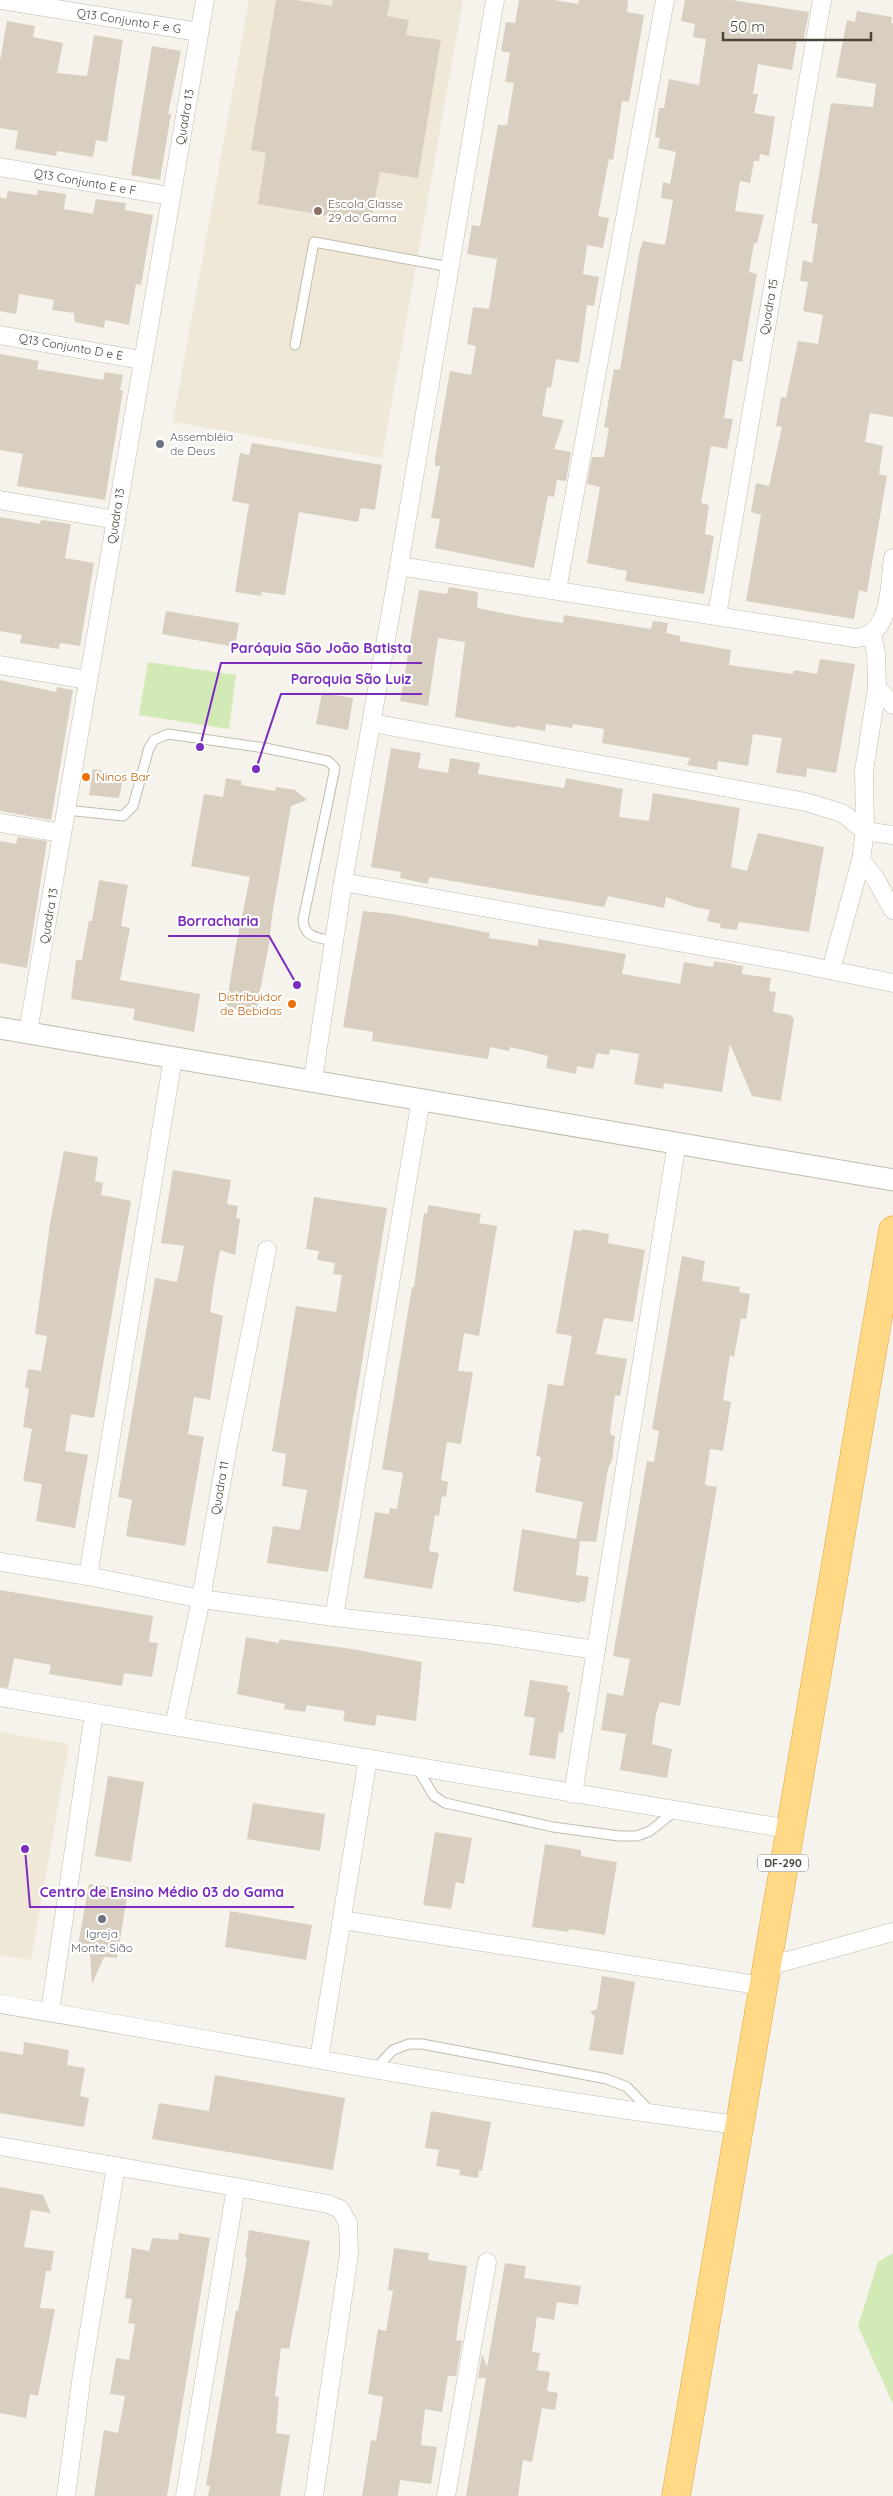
<svg xmlns="http://www.w3.org/2000/svg" width="893" height="2496" font-family="Quicksand,sans-serif">
	<rect width="100%" height="100%" fill="#f6f3ec"/>
	<g fill="#efe8d6">
		<path d="M249 0H463L382 458 173 422Z"/>
		<path d="M0 1732 69 1744 31 1960 0 1955Z"/>
	</g>
	<g fill="#d2eab5">
		<path d="M148 662 236 675 229 729 139 715Z"/>
		<path d="M893 2253V2404L858 2326 878 2262Z"/>
	</g>
	<g fill="#d8cfc1">
		<path d="M276 0H295L332 6 333 0H390L387 16 409 20 406 35 441 40 418 178 380 172 370 223 258 204 266 153 251 150Z"/>
		<path d="M519 0H554L578 4 579 0H628L627 12 644 15 629 102 622 101 613 160 609 159 598 216 609 218 603 248 587 245 583 274 599 277 594 306 587 305 579 363 556 359 551 388 547 387 542 416 564 420 554 449 571 452 566 481 557 480 554 497 548 496 534 568 435 548 440 519 431 518 440 466H435V458L450 371 471 375 476 346 467 344 473 307 489 309 497 259 467 254 472 225 480 226 498 125H507L514 83 505 82 510 53 501 51 506 22 515 23Z"/>
		<path d="M685 0H732L809 12 803 42 797 40 792 70 758 64 753 94H758L754 113 775 117 769 156 760 154 759 161H754L750 183 740 181 735 211 764 215 757 243H754L749 272 757 274 742 362 733 360 724 418 733 419 727 449 711 446 701 503 709 505 705 534 714 536 704 594 625 581 627 571 587 563 600 487 587 484 592 457H604L609 428 604 427 614 369 620 370 639 254 643 241 665 245 673 200 661 198 663 182 670 184 676 152 658 148 660 138 655 137 659 108H664L669 79 699 85 706 39 693 37 695 24 681 21Z"/>
		<path d="M857 11 892 17 891 23H893V417L870 413 865 442 883 446 879 474 887 476 867 592 859 590 854 619 746 601 761 515 751 512 756 483 769 486 782 427 776 426 781 397 786 398 798 341 818 344 823 315 803 311 808 282 800 281 803 260 812 263 818 224 811 223 831 103 873 107 876 84 836 77 847 20 855 22Z"/>
		<path d="M7 21 35 26 33 37 63 43 57 73 87 76 94 35 123 40 107 142 96 140 93 157 57 151 56 156 15 149 18 131 0 128V61Z"/>
		<path d="M152 46 181 51 168 114H171L160 180 131 175Z"/>
		<path d="M38 190 66 194 64 209 93 214 96 199 126 203 125 210 153 215 141 285 136 284 129 325 105 320 104 328 75 322 74 313 52 310 54 300 19 294 16 314 0 311V197L6 199 8 191 37 195Z"/>
		<path d="M0 354 39 361 37 369 74 375 103 380 105 372 123 375 120 390 123 391 105 500 17 486 23 454 0 450Z"/>
		<path d="M252 443 382 465 375 510 361 508 358 522 299 512 285 595 261 592 262 596 235 592 249 504 232 501 240 453 249 455Z"/>
		<path d="M0 517 40 524 41 520 71 524 65 558 94 563 80 646 60 643 59 649 20 643 22 635 0 631Z"/>
		<path d="M449 587 478 592 477 608 523 617 563 623 564 615 651 629 653 621 668 623 666 633 680 636V641L731 650 729 665 793 674 794 670 817 674 820 659 855 664 836 773 807 768 806 777 776 773 782 738 753 734 748 766 718 761 717 770 687 765 690 758 602 743 604 729 573 724 572 728 546 724 545 731 516 726 515 728 455 717 465 642 438 638 428 706 400 701 419 590 447 594Z"/>
		<path d="M166 611 239 623 235 647 162 634Z"/>
		<path d="M0 680 56 692 57 687 73 690 51 820 0 811Z"/>
		<path d="M322 693 353 698 348 730 316 724Z"/>
		<path d="M391 748 421 753 418 768 448 773 450 758 480 763 478 774 564 788 566 778 623 789 619 817 649 821 653 793 740 808 731 867 747 871 758 833 824 847 809 932 739 922 737 930 720 928 721 924 707 921 710 910 694 907 666 897 664 908 608 896 604 907 429 877 428 884 400 878 401 872 371 867Z"/>
		<path d="M93 769 110 772V776L123 778 119 798 89 795Z"/>
		<path d="M226 778 242 781 241 785 275 791 276 787 295 790 307 800 291 806 272 916 269 944 256 1012 226 1007 236 945 250 877 191 866 204 794 223 797Z"/>
		<path d="M18 837 47 841 27 968 0 963V841L16 844Z"/>
		<path d="M99 880 128 885 121 926 130 928 120 980 200 994 194 1032 133 1020 135 1009 71 999 76 960H82L89 921H92Z"/>
		<path d="M363 911 393 914 490 933 489 938 509 941 538 946V939L626 954 622 974 680 984 684 962 713 967 714 961 743 966 742 974 771 978 769 991 776 992 773 1012 791 1015V1017L794 1018 781 1101 752 1096 730 1044 722 1092 664 1083 663 1089 634 1084 639 1054 610 1049 609 1055 597 1053 593 1069 577 1066 576 1074 546 1068 548 1056 510 1047 509 1051 490 1047 488 1059 372 1041 373 1032 343 1027Z"/>
		<path d="M64 1151 98 1157 95 1181 103 1183 101 1195 131 1201 94 1418 71 1414 65 1451 88 1455 75 1528 36 1521 42 1484 23 1481 32 1429 23 1427 29 1388H25L28 1369 41 1371 47 1336 35 1334 50 1224Z"/>
		<path d="M173 1170 231 1180 227 1204 238 1206 236 1218 240 1219 235 1255 220 1250 213 1289 210 1312 223 1316 210 1400 194 1397 188 1434 204 1437 185 1546 126 1536 132 1500 118 1497 155 1278 177 1282 184 1246 161 1243Z"/>
		<path d="M314 1197 387 1208 328 1572 267 1563 273 1526 300 1530 307 1490 282 1486 286 1454 272 1451 296 1306 336 1312 342 1275 333 1274 335 1263 317 1260 319 1251 306 1249Z"/>
		<path d="M428 1205 481 1214 479 1223 497 1226 479 1336 464 1333 458 1371 473 1372 461 1444 447 1442 441 1480 448 1482 447 1490 446 1497 442 1496 439 1516 435 1515 429 1551 439 1553 432 1589 364 1578 375 1512 389 1514 390 1508 397 1509 403 1473 382 1469 412 1287H414L424 1213 427 1214Z"/>
		<path d="M582 1229 609 1234 608 1243 645 1250 633 1322 604 1318 596 1354 627 1359 620 1396 615 1395 610 1431 611 1435 615 1436 612 1460 608 1469 596 1542 580 1541 576 1575 589 1577 585 1602 580 1601V1603L513 1591 522 1529 576 1539 583 1502 535 1492 541 1457 536 1456 548 1384 563 1386 572 1336 556 1333 574 1230 582 1231Z"/>
		<path d="M682 1256 705 1261 702 1281 740 1287 739 1292 750 1294 746 1319 741 1318 734 1357 730 1355 723 1400 731 1402 723 1451 710 1449 705 1485 717 1487 680 1706 660 1702 656 1714 652 1744 672 1749 667 1778 620 1770 626 1734 601 1730 607 1693 623 1696 630 1659 613 1656 647 1461 654 1462 659 1431 652 1429Z"/>
		<path d="M0 1590 153 1616 149 1642 158 1643 152 1677 124 1673 122 1686 49 1674 51 1665 14 1658 8 1688 0 1687Z"/>
		<path d="M246 1637 279 1643V1639L352 1649 422 1662 416 1721 377 1715 375 1726 343 1721 345 1711 307 1705 305 1712 284 1709 285 1704 237 1694Z"/>
		<path d="M530 1680 568 1686 567 1692H570L563 1733 559 1732 555 1759 529 1755 535 1718 524 1716Z"/>
		<path d="M108 1776 144 1782 131 1862 95 1856Z"/>
		<path d="M253 1803 325 1814 320 1851 247 1839Z"/>
		<path d="M435 1832 472 1838 464 1884 456 1882 451 1909 423 1905Z"/>
		<path d="M545 1844 581 1850V1856L617 1862 605 1935 569 1929 568 1932 532 1927Z"/>
		<path d="M89 1884 128 1890 117 1958 104 1957 92 1984 90 1954 77 1951Z"/>
		<path d="M230 1911 312 1925 306 1960 225 1947Z"/>
		<path d="M602 1976 635 1982 623 2055 589 2050 595 2017 590 2012 597 2009Z"/>
		<path d="M24 2042 69 2050 67 2065 85 2068 80 2096 89 2098 84 2127 0 2113V2051L23 2055Z"/>
		<path d="M215 2075 345 2098 333 2170 152 2139 159 2103 209 2111Z"/>
		<path d="M431 2111 491 2122 482 2171 479 2170 478 2178 459 2175 460 2170 436 2166 439 2150 425 2148Z"/>
		<path d="M0 2187 43 2195 51 2213 31 2210 24 2247 54 2251 51 2271H46L40 2308 55 2309 38 2396 30 2394 26 2418 0 2413Z"/>
		<path d="M249 2230 310 2241 289 2349 281 2348 275 2396 279 2397 276 2433 290 2435 280 2496H208L210 2486 206 2485 236 2310 238 2311 247 2258 245 2257Z"/>
		<path d="M179 2233 210 2238 167 2496H94L104 2430 118 2433 125 2396 110 2394 116 2358 129 2360 135 2324 128 2323 132 2299 125 2298 132 2248 149 2251 152 2238 178 2240Z"/>
		<path d="M394 2248 429 2253 428 2260 467 2266 456 2340 462 2341 456 2376H448L442 2412 425 2409 421 2445 437 2447 431 2484 400 2480 398 2496H362L371 2440 376 2441 383 2397 368 2394 378 2329 386 2331 393 2291 388 2290Z"/>
		<path d="M505 2263 526 2266 524 2278 581 2286 578 2305 557 2302 554 2320 537 2317 532 2352 540 2353 537 2370 550 2372 547 2391 558 2393 555 2410 542 2408 532 2462 523 2460 518 2496H466L486 2378H478L482 2354 487 2367Z"/>
	</g>
	<g fill="none" stroke-linecap="round" stroke-linejoin="round">
		<defs>
			<g id="service">
				<path d="M295 345 314 242 450 267"/>
				<path d="M66 810 123 816 133 806 149 748 154 740 168 734 265 748 328 761 335 768 303 920C304 938 319 938 335 941"/>
				<path d="M417 1768 434 1796 445 1803 553 1827 619 1836H637L650 1831 675 1811"/>
				<path d="M375 2069 393 2050 409 2044H422L607 2079 627 2087 650 2111"/>
			</g>
			<g id="minor">
				<path d="M0 0 199 32"/>
				<path d="M0 167 170 196"/>
				<path d="M0 335 141 360"/>
				<path d="M0 500 116 520"/>
				<path d="M399 566 855 638C892 637 889 585 893 558"/>
				<path d="M557 590 665 0"/>
				<path d="M717 615 822 0"/>
				<path d="M0 665 88 680"/>
				<path d="M877 688 893 705"/>
				<path d="M372 723 806 802 842 813 865 831 893 835"/>
				<path d="M0 823 62 833"/>
				<path d="M861 860 875 878 893 910"/>
				<path d="M343 882 790 962 893 983"/>
				<path d="M831 970 861 860 865 831 864 771 877 688 876 653 872 635"/>
				<path d="M28 1032 205 0"/>
				<path d="M313 1080 343 882 399 566 495 0"/>
				<path d="M0 1562 88 1576 201 1599 334 1617 496 1635 596 1650"/>
				<path d="M88 1576 173 1058"/>
				<path d="M334 1617 421 1099"/>
				<path d="M0 1697 789 1829"/>
				<path d="M174 1726 201 1599 228 1445 267 1250"/>
				<path d="M573 1794 677 1142"/>
				<path d="M342 1920 764 1986"/>
				<path d="M766 1978 776 1964 893 1932"/>
				<path d="M0 2004C246 2045 491 2094 738 2125"/>
				<path d="M50 2012 94 1713"/>
				<path d="M319 2059 368 1758"/>
				<path d="M0 2146 236 2187 185 2496"/>
				<path d="M236 2187 328 2204 340 2209 348 2223 349 2254 314 2496"/>
				<path d="M66 2496 82 2374 116 2166"/>
				<path d="M446 2496 487 2262"/>
			</g>
			<path id="tertiary" d="M0 1028 893 1180"/>
			<path id="trunk" d="M676 2496 893 1230"/>
		</defs>
		<use href="#service" stroke="#c2bbae" stroke-width="11"/>
		<use href="#minor" stroke="#c2bbae" stroke-width="19"/>
		<use href="#tertiary" stroke="#c2bbae" stroke-width="23"/>
		<use href="#trunk" stroke="#e0a43c" stroke-width="29"/>
		<use href="#service" stroke="#fff" stroke-width="9"/>
		<use href="#minor" stroke="#fff" stroke-width="18"/>
		<use href="#tertiary" stroke="#fff" stroke-width="21"/>
		<use href="#trunk" stroke="#ffd985" stroke-width="28"/>
	</g>
	<circle fill="#8d6e63" stroke="#fff" stroke-width="2" cx="318" cy="211" r="5"/>
	<g fill="#6b7280" stroke="#fff" stroke-width="2">
		<circle cx="160" cy="444" r="5"/>
		<circle cx="102" cy="1919" r="5"/>
	</g>
	<g fill="#e8710a" stroke="#fff" stroke-width="2">
		<circle cx="86" cy="777" r="5"/>
		<circle cx="292" cy="1004" r="5"/>
	</g>
	<g text-anchor="middle" stroke-width="4.5" stroke-linejoin="round" paint-order="stroke">
		<rect fill="#fff" stroke="#817c74" stroke-width="1" x="758" y="1854.5" width="50" height="17" rx="4"/>
		<g font-size="11" font-weight="bold" fill="#4b4439">
			<text x="783" y="1867">DF-290</text>
		</g>
		<g font-size="12" fill="#4b4439" stroke="#fff">
			<text transform="translate(129 21) rotate(9)" y="4">Q13 Conjunto F e G</text>
			<text transform="translate(185 117) rotate(-80)" y="4">Quadra 13</text>
			<text transform="translate(85 182) rotate(10)" y="4">Q13 Conjunto E e F</text>
			<text transform="translate(769 307) rotate(-80)" y="4">Quadra 15</text>
			<text transform="translate(71 347) rotate(10)" y="4">Q13 Conjunto D e E</text>
			<text transform="translate(116 516) rotate(-81)" y="4">Quadra 13</text>
			<text transform="translate(49 916) rotate(-80)" y="4">Quadra 13</text>
			<text transform="translate(220 1488) rotate(-80)" y="4">Quadra 11</text>
		</g>
		<g font-size="12" fill="#785e54" stroke="#fff" text-anchor="start">
			<text x="328" y="208">Escola Classe<tspan x="328" dy="14">29 do Gama</tspan></text>
		</g>
		<g font-size="12" fill="#5b616d" stroke="#fff" text-anchor="start">
			<text x="170" y="441">Assembléia<tspan x="170" dy="14">de Deus</tspan></text>
			<text x="102" y="1938" text-anchor="middle">Igreja<tspan x="102" dy="14">Monte Sião</tspan></text>
		</g>
		<g font-size="12" fill="#c56008" stroke="#fff" text-anchor="start">
			<text x="96" y="781">Ninos Bar</text>
			<text x="282" y="1001" text-anchor="end">Distribuidor<tspan x="282" dy="14">de Bebidas</tspan></text>
		</g>
	</g>
	<path fill="none" stroke="#7b2cbf" stroke-width="2" d="M200 747L221 663H422M256 769L281 694H422M297 985L269 936H168M25 1849L30 1907H294"/>
	<g fill="#7b2cbf" stroke="#fff" stroke-width="2">
		<circle cx="200" cy="747" r="5"/>
		<circle cx="256" cy="769" r="5"/>
		<circle cx="297" cy="985" r="5"/>
		<circle cx="25" cy="1849" r="5"/>
	</g>
	<g font-size="14" text-anchor="middle" font-weight="bold" fill="#7b2cbf" stroke="#fff" stroke-width="4.5" stroke-linejoin="round" paint-order="stroke">
		<text x="321" y="653">Paróquia São João Batista</text>
		<text x="351" y="684">Paroquia São Luiz</text>
		<text x="218" y="926">Borracharia</text>
		<text x="162" y="1897">Centro de Ensino Médio 03 do Gama</text>
	</g>
	<path d="M723 32v8h148v-8" fill="none" stroke="#4b4439" stroke-width="2.5"/>
	<text x="730" y="32" font-size="15" fill="#4b4439" stroke="#ffffff" stroke-width="4" paint-order="stroke">50 m</text>
</svg>
